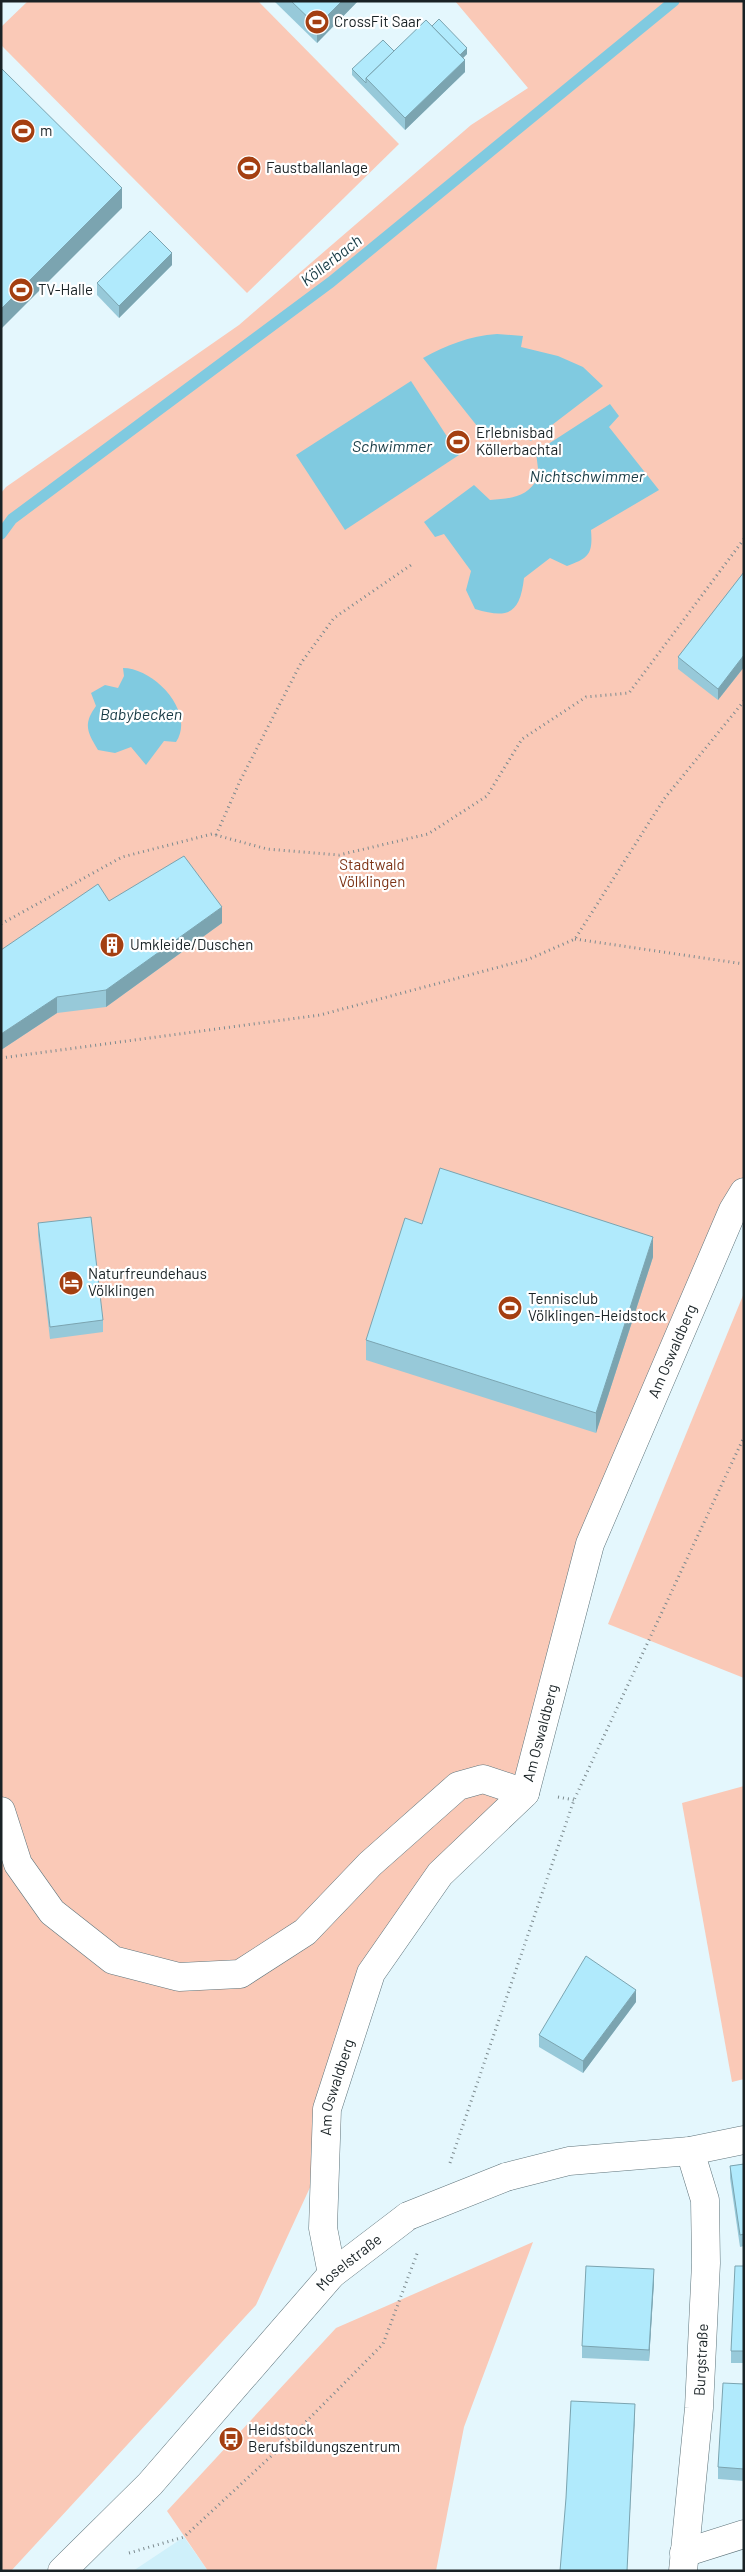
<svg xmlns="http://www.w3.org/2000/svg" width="745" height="2572" font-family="Barlow,sans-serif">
	<rect width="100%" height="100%" fill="#e4f7fd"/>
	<path fill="#cff0fa" d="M184 2537 208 2571H133Z"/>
	<g fill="#fac9b7">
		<path d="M28 1H258L399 144 247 293 1 45V27Z"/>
		<path d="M455 1H744V1192L590 1544 525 1793 371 1973 312 2183 256 2305 11 2571H1V493L6 487 239 325 471 125 528 88Z"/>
		<path d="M744 1293V1678L608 1624Z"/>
		<path d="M744 1786V2079L732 2082 682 1803Z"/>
		<path d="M533 2242 464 2427 436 2571H208L167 2511 336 2328Z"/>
	</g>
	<g fill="#80cae0">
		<path d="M497 334 523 336 521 347 558 356 583 367 603 386 531 441C515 432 502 428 485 436L423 358C447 345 469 336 497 334Z"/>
		<path d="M411 381 459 455 345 530 296 455Z"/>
		<path d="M610 404 619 416 609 427 659 490 591 530C593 554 589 558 567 566L550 558 524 578C520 614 508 619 475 609L466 590 471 571 444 534 435 537 424 522 474 485 490 500C513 498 526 498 539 477L536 452Z"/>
		<path d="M123 668C154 668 196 712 176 742L164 741 146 765 131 747 115 753 98 750C87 732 83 724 96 706L91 693 105 685 118 688 124 676Z"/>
	</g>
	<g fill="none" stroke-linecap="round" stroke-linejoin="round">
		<path stroke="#80cae0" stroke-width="11" d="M1 534 12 519 331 282 674 1"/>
		<defs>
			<g id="minor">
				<path d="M1 1811 18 1864 52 1912 113 1960 179 1977 240 1974 305 1932 370 1864 458 1786 483 1779 525 1793"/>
				<path d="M506 2177 569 2161 690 2151 744 2140"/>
				<path id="s1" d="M332 2274 323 2228 327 2109 371 1973 440 1874 525 1793 590 1544 733 1210 744 1192"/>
				<path d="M684 2553 744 2534"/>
				<path id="s2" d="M62 2571 150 2484 332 2274 408 2216"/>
				<path id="s3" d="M683 2571 699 2408 706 2263 705 2200 690 2151"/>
			</g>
		</defs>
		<use href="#minor" stroke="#5f747b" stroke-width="29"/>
		<g stroke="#7c8a8e" stroke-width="3" stroke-dasharray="1 4" stroke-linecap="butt">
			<path d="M216 835 240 781 301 663 334 618 411 565"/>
			<path d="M1 924 122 857 212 834 267 849 339 855 428 834 487 796 522 739 586 697 629 693 744 539"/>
			<path d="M575 939 744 964"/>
			<path d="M1 1058 320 1015 529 959 575 939 664 799 744 701"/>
			<path d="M558 1797 574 1800"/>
			<path d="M450 2163 574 1800 744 1437"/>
			<path d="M129 2553 184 2537 281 2447 383 2344 418 2251"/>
		</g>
		<use href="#minor" stroke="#fff" stroke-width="28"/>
		<defs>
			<path id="minor-bridge" d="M408 2216 506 2177"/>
		</defs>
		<use href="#minor-bridge" stroke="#5f747b" stroke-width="29" stroke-linecap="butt"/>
		<use href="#minor-bridge" stroke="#fff" stroke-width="28"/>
	</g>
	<g fill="#97c9d9">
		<path d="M274 1H358L317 43Z"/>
		<path d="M432 26 467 54 463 58 465 72 405 130 352 75V69L394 51Z"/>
		<path d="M172 265 119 318 97 295V283Z"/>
		<path d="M744 572V667L718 700 678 669V657Z"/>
		<path d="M109 901 222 923 106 1007 57 1013 1 1050Z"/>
		<path d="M38 1223 103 1320V1332L50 1339 38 1235Z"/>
		<path d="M422 1224 653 1257 596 1433 366 1360V1340Z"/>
		<path d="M636 2002 583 2073 539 2047V2035Z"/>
		<path d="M744 2164V2246L740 2247 730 2178V2166Z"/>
		<path d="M744 2266V2363H731V2351Z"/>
		<path d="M654 2281 649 2361 582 2358V2346Z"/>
		<path d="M744 2384V2481L718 2479V2467Z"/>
	</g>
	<g fill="#7ba4b0">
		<path d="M342 1H358L317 43V26Z"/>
		<path d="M467 48V54L457 64V58Z"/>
		<path d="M465 60V72L405 130V118Z"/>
		<path d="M122 188V208L1 329V309Z"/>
		<path d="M172 253V265L119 318V306Z"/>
		<path d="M744 655V667L718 700V689Z"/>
		<path d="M222 907V923L106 1007V990Z"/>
		<path d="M57 997V1013L1 1050V1034Z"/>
		<path d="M653 1237V1257L596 1433V1413Z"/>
		<path d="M636 1990V2002L583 2073V2061Z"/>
		<path d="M654 2269V2281L649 2361V2350Z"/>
		<path d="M635 2404V2416L627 2571Z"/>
	</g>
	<g fill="#b0eafc" stroke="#7ba4b0">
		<path d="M291 1H342L317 26Z"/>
		<path d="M439 19 467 48 460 55 432 26Z"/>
		<path d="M426 20 465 60 405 118 366 78Z"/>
		<path d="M383 40 394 51 366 78V83L352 69Z"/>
		<path d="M1 68 122 188 1 309Z"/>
		<path d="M150 231 172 253 119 306 97 283Z"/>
		<path d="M744 572V655L718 689 678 657Z"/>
		<path d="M184 856 222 907 106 990 57 997 1 1034V950L98 884 109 901Z"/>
		<path d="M440 1168 653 1237 596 1413 366 1340 405 1218 422 1224Z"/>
		<path d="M91 1217 103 1320 50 1327 38 1223Z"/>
		<path d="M586 1956 636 1990 583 2061 539 2035Z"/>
		<path d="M744 2164V2234L740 2235 730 2166Z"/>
		<path d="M586 2266 654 2269 649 2350 582 2346Z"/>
		<path d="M735 2266H744V2351H731Z"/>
		<path d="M723 2383 744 2384V2469L718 2467Z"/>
		<path d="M571 2401 635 2404 627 2571H560L566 2498Z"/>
	</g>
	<defs>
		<symbol id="stadium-disc" viewBox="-11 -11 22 22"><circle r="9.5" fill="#a43f11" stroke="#fff"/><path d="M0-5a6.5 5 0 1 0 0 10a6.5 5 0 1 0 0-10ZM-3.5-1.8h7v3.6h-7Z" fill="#fff"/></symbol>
		<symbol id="building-disc" viewBox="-11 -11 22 22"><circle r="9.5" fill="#a43f11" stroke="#fff"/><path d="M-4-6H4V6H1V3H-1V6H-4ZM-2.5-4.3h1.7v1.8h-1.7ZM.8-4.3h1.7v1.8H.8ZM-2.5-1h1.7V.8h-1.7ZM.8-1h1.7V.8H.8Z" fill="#fff"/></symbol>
		<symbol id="hotel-disc" viewBox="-11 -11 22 22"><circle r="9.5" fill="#a43f11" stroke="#fff"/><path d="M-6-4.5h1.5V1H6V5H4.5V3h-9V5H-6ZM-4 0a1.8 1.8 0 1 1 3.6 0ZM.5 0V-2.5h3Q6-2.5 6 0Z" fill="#fff"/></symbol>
		<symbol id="bus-disc" viewBox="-11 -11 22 22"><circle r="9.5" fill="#a43f11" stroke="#fff"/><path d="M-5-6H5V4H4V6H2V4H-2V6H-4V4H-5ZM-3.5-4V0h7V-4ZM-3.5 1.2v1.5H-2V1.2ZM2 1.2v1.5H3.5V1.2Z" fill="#fff"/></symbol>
	</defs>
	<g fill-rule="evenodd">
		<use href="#stadium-disc" x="303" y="8" width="28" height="28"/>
		<use href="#stadium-disc" x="9" y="117" width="28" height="28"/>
		<use href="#stadium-disc" x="235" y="154" width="28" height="28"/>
		<use href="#stadium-disc" x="7" y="276" width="28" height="28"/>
		<use href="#stadium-disc" x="444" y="428" width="28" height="28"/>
		<use href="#building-disc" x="98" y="931" width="28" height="28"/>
		<use href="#hotel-disc" x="57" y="1269" width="28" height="28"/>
		<use href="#stadium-disc" x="496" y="1294" width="28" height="28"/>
		<use href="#bus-disc" x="217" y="2425" width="28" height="28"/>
	</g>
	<g text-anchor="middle" stroke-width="4.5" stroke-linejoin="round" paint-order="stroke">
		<g font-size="15" fill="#192225" stroke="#fff" text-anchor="start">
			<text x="334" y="27">CrossFit Saar</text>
			<text x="40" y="136">m</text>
			<text x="266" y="173">Faustballanlage</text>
			<text x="38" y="295">TV-Halle</text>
			<text x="476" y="438">Erlebnisbad<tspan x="476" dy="17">Köllerbachtal</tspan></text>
			<text x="130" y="950">Umkleide/Duschen</text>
			<text x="88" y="1279">Naturfreundehaus<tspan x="88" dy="17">Völklingen</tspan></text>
			<text x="528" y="1304">Tennisclub<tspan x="528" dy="17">Völklingen-Heidstock</tspan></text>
			<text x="248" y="2435">Heidstock<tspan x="248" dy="17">Berufsbildungszentrum</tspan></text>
		</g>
		<g font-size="15" fill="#7d3416" stroke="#fff">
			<text x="372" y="870">Stadtwald<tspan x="372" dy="17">Völklingen</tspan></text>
		</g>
		<g font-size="15" fill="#192225" stroke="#fff">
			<text dy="5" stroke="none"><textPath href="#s1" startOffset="1014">Am Oswaldberg</textPath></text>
			<text dy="5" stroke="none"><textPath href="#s1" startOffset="609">Am Oswaldberg</textPath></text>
			<text dy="5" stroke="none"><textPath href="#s1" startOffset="189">Am Oswaldberg</textPath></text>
			<text dy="5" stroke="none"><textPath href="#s2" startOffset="422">Moselstraße</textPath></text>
			<text dy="5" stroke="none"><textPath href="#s3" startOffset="212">Burgstraße</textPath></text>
		</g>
		<g font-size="16" font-style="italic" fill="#173a44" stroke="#fff">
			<text transform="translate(331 260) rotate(-38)" y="6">Köllerbach</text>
			<text x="392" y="452">Schwimmer</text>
			<text x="587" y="482">Nichtschwimmer</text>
			<text x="141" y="720">Babybecken</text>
		</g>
	</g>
	<rect width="745" height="2572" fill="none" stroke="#192225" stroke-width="5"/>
</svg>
